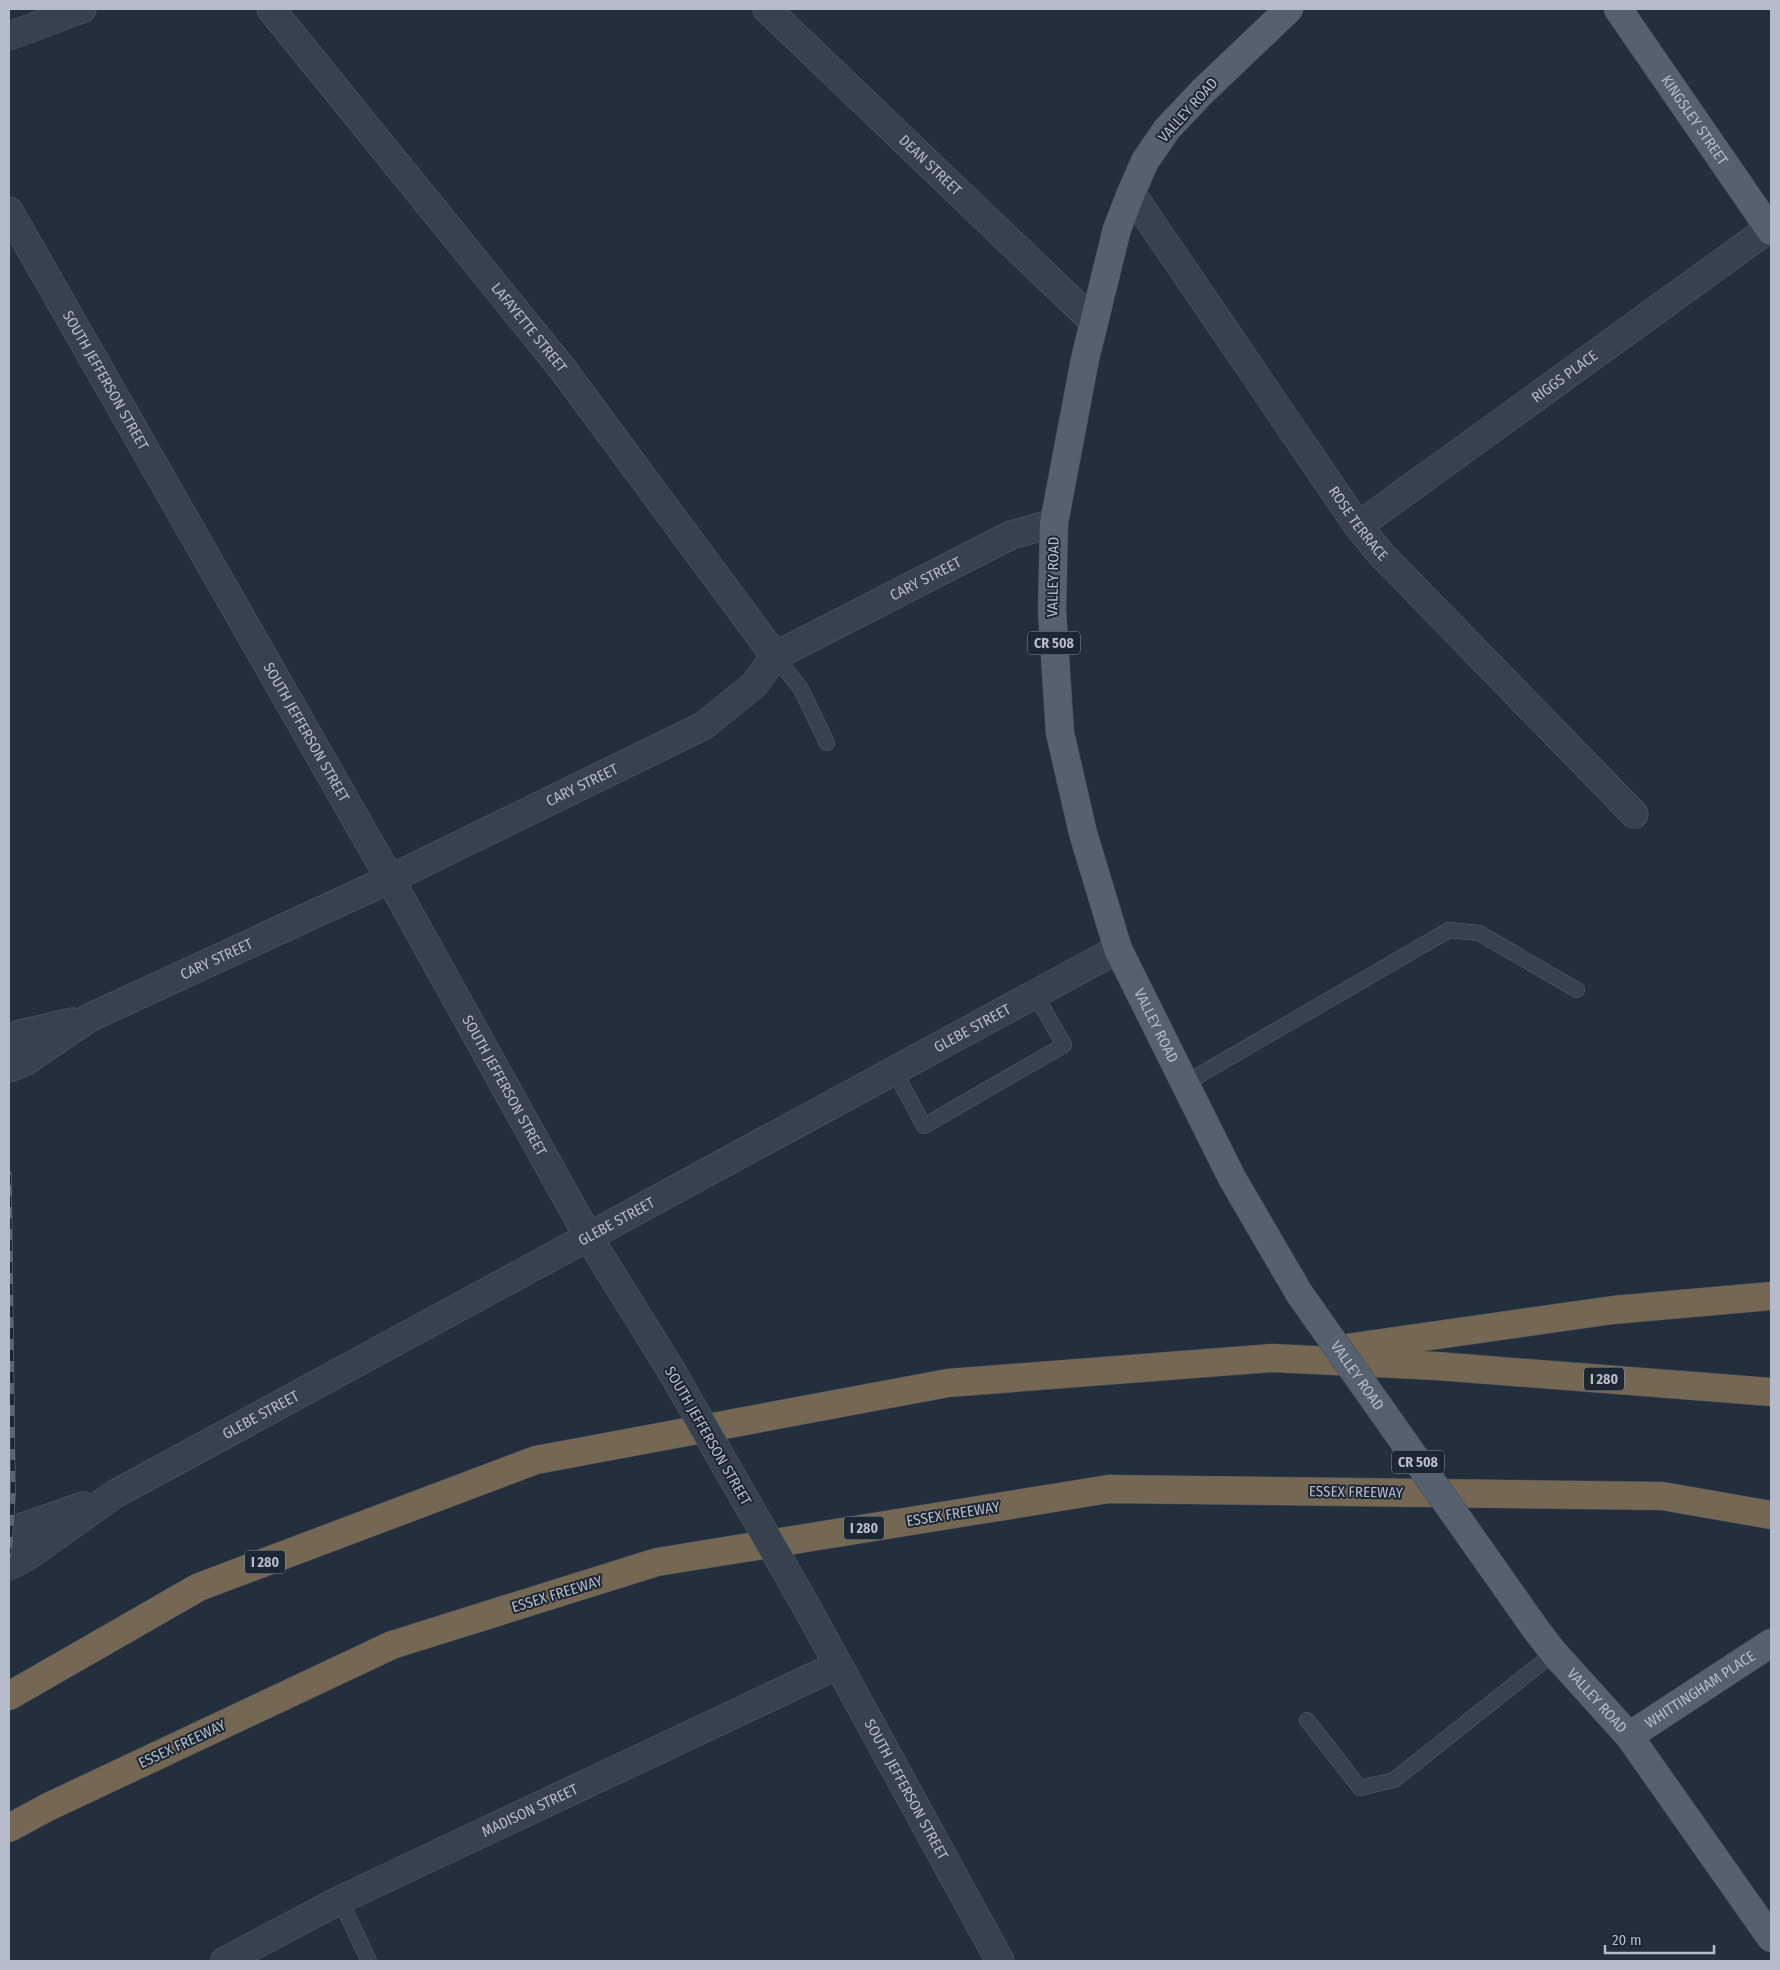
<svg xmlns="http://www.w3.org/2000/svg" width="1780" height="1970" font-family="'Fira Sans Condensed',sans-serif">
	<rect width="100%" height="100%" fill="#242f3e"/>
	<g fill="none" stroke-linecap="round" stroke-linejoin="round">
		<defs>
			<g id="service">
				<path d="M775 656 801 689 827 743"/>
				<path d="M895 1072 924 1126 1064 1045 1035 994"/>
				<path d="M1184 1084 1449 930 1479 933 1577 990"/>
				<path d="M1307 1720 1360 1788 1394 1780 1554 1653"/>
				<path d="M340 1900 369 1961"/>
			</g>
			<g id="minor">
				<path id="s1" d="M271 9 561 367 775 656"/>
				<path id="s2" d="M767 9 1093 321"/>
				<path d="M9 36 82 9"/>
				<path id="s3" d="M1131 193 1358 526 1381 554 1634 814"/>
				<path id="s4" d="M9 211 390 879 589 1238 671 1370"/>
				<path id="s5" d="M1358 526 1771 227"/>
				<path d="M9 1039 20 1034 73 1022"/>
				<path id="s6" d="M9 1068 26 1061 89 1018 390 879 703 726 754 685 775 656 1011 535 1054 523"/>
				<path d="M9 1535 23 1527 83 1506"/>
				<path id="s7" d="M9 1566 28 1556 115 1494 1118 949"/>
				<path id="s8" d="M806 1606 1000 1961"/>
				<path id="s9" d="M225 1961 340 1900 838 1665"/>
			</g>
			<g id="primary">
				<path id="s10" d="M1289 9 1202 92 1167 129 1145 161 1131 193 1117 229 1085 359 1054 523 1052 611 1060 733 1083 833 1118 949 1232 1178 1299 1293"/>
				<path id="s11" d="M1618 9 1771 231"/>
				<path id="s12" d="M1537 1631 1554 1653 1629 1736 1771 1938"/>
				<path id="s13" d="M1629 1736 1771 1643"/>
			</g>
			<g id="motorway">
				<path d="M1339 1349 1613 1310 1771 1296"/>
				<path d="M9 1696 199 1587 536 1460 948 1383 1273 1358 1437 1366 1771 1392"/>
				<path d="M9 1828 48 1807 392 1645 657 1562 1109 1489 1662 1496 1771 1515"/>
			</g>
		</defs>
		<use href="#service" stroke="#565f6c" stroke-width="16"/>
		<use href="#minor" stroke="#565f6c" stroke-width="29"/>
		<use href="#primary" stroke="#414a57" stroke-width="29"/>
		<use href="#motorway" stroke="#434c59" stroke-width="29"/>
		<use href="#service" stroke="#38414e" stroke-width="15"/>
		<use href="#minor" stroke="#38414e" stroke-width="28"/>
		<use href="#primary" stroke="#56606e" stroke-width="28"/>
		<use href="#motorway" stroke="#746855" stroke-width="28"/>
		<defs>
			<path id="rail" d="M9 1174 13 1495 9 1554"/>
		</defs>
		<use href="#rail" stroke="#5a6575" stroke-width="5.5"/>
		<use href="#rail" stroke="#1d2633" stroke-width="4" stroke-dasharray="11" stroke-linecap="butt"/>
		<defs>
			<path id="minor-bridge" d="M671 1370 806 1606"/>
			<g id="primary-bridge">
				<path id="s14" d="M1299 1293 1537 1631"/>
			</g>
		</defs>
		<use href="#minor-bridge" stroke="#565f6c" stroke-width="29" stroke-linecap="butt"/>
		<use href="#primary-bridge" stroke="#414a57" stroke-width="29" stroke-linecap="butt"/>
		<use href="#minor-bridge" stroke="#38414e" stroke-width="28"/>
		<use href="#primary-bridge" stroke="#56606e" stroke-width="28"/>
	</g>
	<g text-anchor="middle" stroke-width="4" stroke-linejoin="round" paint-order="stroke">
		<g fill="#1d2633" stroke="#878f9c" stroke-width="1">
			<rect x="1028" y="631.5" width="52" height="23" rx="4"/>
			<rect x="1584" y="1367.5" width="40" height="23" rx="4"/>
			<rect x="1392" y="1450.5" width="52" height="23" rx="4"/>
			<rect x="844" y="1516.5" width="40" height="23" rx="4"/>
			<rect x="245" y="1550.5" width="40" height="23" rx="4"/>
		</g>
		<g font-size="14" font-weight="bold" fill="#b4bcc9">
			<text x="1054" y="648">CR 508</text>
			<text x="1604" y="1384">I 280</text>
			<text x="1418" y="1467">CR 508</text>
			<text x="864" y="1533">I 280</text>
			<text x="265" y="1567">I 280</text>
		</g>
		<g font-size="15" fill="#b4bcc9" stroke="#1d2633">
			<text transform="translate(1188 110) rotate(-48)" y="5">VALLEY ROAD</text>
			<text dy="5" stroke="none"><textPath href="#s11" startOffset="135">KINGSLEY STREET</textPath></text>
			<text dy="5" stroke="none"><textPath href="#s2" startOffset="226">DEAN STREET</textPath></text>
			<text dy="5" stroke="none"><textPath href="#s1" startOffset="410">LAFAYETTE STREET</textPath></text>
			<text dy="5" stroke="none"><textPath href="#s5" startOffset="255">RIGGS PLACE</textPath></text>
			<text dy="5" stroke="none"><textPath href="#s4" startOffset="195">SOUTH JEFFERSON STREET</textPath></text>
			<text dy="5" stroke="none"><textPath href="#s3" startOffset="401">ROSE TERRACE</textPath></text>
			<text transform="translate(1053 577) rotate(-89)" y="5">VALLEY ROAD</text>
			<text dy="5" stroke="none"><textPath href="#s6" startOffset="1045">CARY STREET</textPath></text>
			<text dy="5" stroke="none"><textPath href="#s4" startOffset="600">SOUTH JEFFERSON STREET</textPath></text>
			<text dy="5" stroke="none"><textPath href="#s6" startOffset="640">CARY STREET</textPath></text>
			<text dy="5" stroke="none"><textPath href="#s6" startOffset="235">CARY STREET</textPath></text>
			<text dy="5" stroke="none"><textPath href="#s10" startOffset="1104">VALLEY ROAD</textPath></text>
			<text dy="5" stroke="none"><textPath href="#s7" startOffset="1104">GLEBE STREET</textPath></text>
			<text dy="5" stroke="none"><textPath href="#s4" startOffset="1005">SOUTH JEFFERSON STREET</textPath></text>
			<text dy="5" stroke="none"><textPath href="#s7" startOffset="699">GLEBE STREET</textPath></text>
			<text dy="5" stroke="none"><textPath href="#s14" startOffset="101">VALLEY ROAD</textPath></text>
			<text dy="5" stroke="none"><textPath href="#s7" startOffset="294">GLEBE STREET</textPath></text>
			<text transform="translate(708 1436) rotate(60)" y="5">SOUTH JEFFERSON STREET</text>
			<text transform="translate(1356 1492) rotate(1)" y="5">ESSEX FREEWAY</text>
			<text transform="translate(953 1514) rotate(-9)" y="5">ESSEX FREEWAY</text>
			<text transform="translate(557 1594) rotate(-17)" y="5">ESSEX FREEWAY</text>
			<text dy="5" stroke="none"><textPath href="#s13" startOffset="85">WHITTINGHAM PLACE</textPath></text>
			<text dy="5" stroke="none"><textPath href="#s12" startOffset="92">VALLEY ROAD</textPath></text>
			<text transform="translate(182 1744) rotate(-25)" y="5">ESSEX FREEWAY</text>
			<text dy="5" stroke="none"><textPath href="#s8" startOffset="209">SOUTH JEFFERSON STREET</textPath></text>
			<text dy="5" stroke="none"><textPath href="#s9" startOffset="340">MADISON STREET</textPath></text>
		</g>
	</g>
	<rect width="1780" height="1970" fill="none" stroke="#b4bcc9" stroke-width="20"/>
	<path d="M1605 1945v8h109v-8" fill="none" stroke="#b4bcc9" stroke-width="2.5"/>
	<text x="1612" y="1945" font-size="15" fill="#b4bcc9" stroke="#1d2633" stroke-width="4" paint-order="stroke">20 m</text>
</svg>
